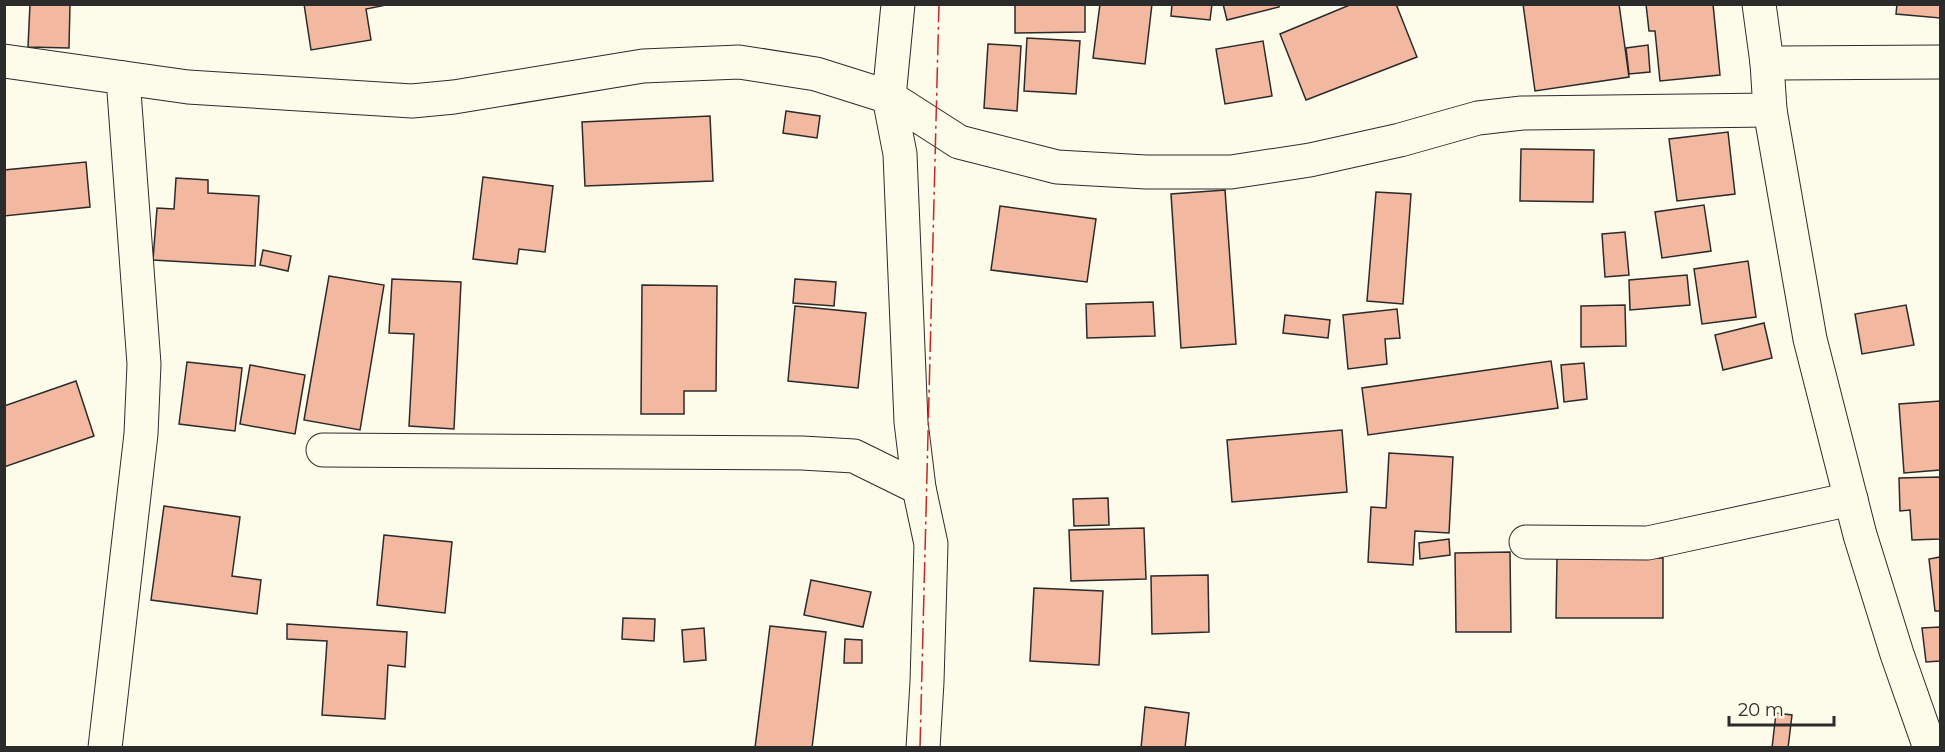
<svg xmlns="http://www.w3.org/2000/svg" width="1945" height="752" font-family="Montserrat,sans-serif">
	<rect width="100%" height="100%" fill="#fdfbea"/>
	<g fill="#f2b8a0" stroke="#2b2b2b" stroke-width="1.5">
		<path d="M30 4H70L69 48 28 47Z"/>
		<path d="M304 4H391L366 9 371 40 311 50Z"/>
		<path d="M1015 4H1085V32L1015 33Z"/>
		<path d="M1100 4H1152L1145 64 1093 58Z"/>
		<path d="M1172 4H1212L1210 20 1171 16Z"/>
		<path d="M1223 4H1279V7L1227 20Z"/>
		<path d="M1352 4H1396L1417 57 1306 100 1280 34Z"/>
		<path d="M1523 4H1619L1629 77 1535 91Z"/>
		<path d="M1646 4H1713L1720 75 1660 81 1655 31H1649Z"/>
		<path d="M1897 4H1940V18L1896 14Z"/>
		<path d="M1027 38 1080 41 1076 94 1024 91Z"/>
		<path d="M1263 41 1272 96 1225 104 1216 49Z"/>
		<path d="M988 44 1021 46 1017 111 984 108Z"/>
		<path d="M1648 45 1650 72 1629 74 1626 48Z"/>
		<path d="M786 111 820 116 817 138 783 133Z"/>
		<path d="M710 116 713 181 585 186 582 122Z"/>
		<path d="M1728 132 1735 194 1677 201 1669 139Z"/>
		<path d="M1521 149 1594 150 1593 202 1520 201Z"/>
		<path d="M86 162 90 207 4 216V170Z"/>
		<path d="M483 177 553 186 545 252 519 249 517 264 473 259Z"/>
		<path d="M176 178 208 180V193L259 196 255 266 153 260 157 208 174 209Z"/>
		<path d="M1225 190 1236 344 1181 348 1171 194Z"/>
		<path d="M1376 192 1411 194 1403 304 1367 301Z"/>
		<path d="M1704 205 1711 251 1662 258 1655 212Z"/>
		<path d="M1000 206 1096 219 1087 282 991 270Z"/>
		<path d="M1625 232 1629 275 1605 277 1602 234Z"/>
		<path d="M263 250 291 256 288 271 260 265Z"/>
		<path d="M1748 261 1756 317 1702 324 1694 269Z"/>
		<path d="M1687 275 1690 305 1630 310 1629 280Z"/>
		<path d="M329 276 384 285 360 430 304 420Z"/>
		<path d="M392 279 461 282 454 429 409 426 414 334 389 333Z"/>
		<path d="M795 279 836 282 834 306 793 303Z"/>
		<path d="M642 285 717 286 716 391H684V414H641Z"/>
		<path d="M1153 302 1155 336 1087 338 1086 304Z"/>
		<path d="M1625 305 1626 346 1581 347V306Z"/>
		<path d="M1906 305 1914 345 1862 354 1855 314Z"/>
		<path d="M795 306 866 313 858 388 788 381Z"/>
		<path d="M1397 309 1400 338 1385 339 1387 364 1348 369 1343 315Z"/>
		<path d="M1285 315 1330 320 1328 338 1283 333Z"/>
		<path d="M1764 323 1772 358 1723 370 1715 335Z"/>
		<path d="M1551 361 1558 408 1368 435 1362 388Z"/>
		<path d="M187 362 242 368 235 431 179 424Z"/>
		<path d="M1584 363 1587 399 1564 402 1561 365Z"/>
		<path d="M250 365 305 375 295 434 240 424Z"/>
		<path d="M76 381 94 436 4 467V406Z"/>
		<path d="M1940 401V470L1904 473 1899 404Z"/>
		<path d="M1342 430 1347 492 1232 502 1227 440Z"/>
		<path d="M1389 453 1453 457 1449 533 1415 531 1413 565 1368 562 1371 507 1386 508Z"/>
		<path d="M1940 477V539L1912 540 1910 510 1900 511 1899 478Z"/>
		<path d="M1108 498 1109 525 1074 526 1073 499Z"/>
		<path d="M164 506 240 517 232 576 261 580 257 614 151 600Z"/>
		<path d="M1144 528 1146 579 1071 581 1069 530Z"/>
		<path d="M384 535 452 542 445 613 377 605Z"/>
		<path d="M1449 539 1450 555 1420 559 1419 543Z"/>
		<path d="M1510 552 1511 632H1456L1455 553Z"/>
		<path d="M1557 557 1663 558V618H1556Z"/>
		<path d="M1940 557V611H1935L1929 559Z"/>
		<path d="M1208 575 1209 632 1152 634 1151 576Z"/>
		<path d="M811 580 871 592 863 627 804 615Z"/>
		<path d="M1034 588 1103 591 1099 665 1030 661Z"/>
		<path d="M623 618 655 619 654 641 622 639Z"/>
		<path d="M287 624 407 632 405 667 388 665 385 719 322 715 327 641 287 639Z"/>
		<path d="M770 626 826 632 812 748H755Z"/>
		<path d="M1940 627V661L1926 662 1922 628Z"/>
		<path d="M704 628 706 660 684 662 682 630Z"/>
		<path d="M845 639 862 640V663H844Z"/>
		<path d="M1145 707 1189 713 1185 748H1141Z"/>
		<path d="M1776 713 1792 715 1788 748H1772Z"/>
	</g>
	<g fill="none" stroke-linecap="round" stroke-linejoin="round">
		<defs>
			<g id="minor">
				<path d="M898 4 889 97 900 154 911 422 919 488 931 544 927 682 923 748"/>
				<path d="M1759 4 1767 63 1770 110 1810 339 1860 535 1897 654 1930 748"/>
				<path d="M4 61 188 87 412 101 454 97 643 66 739 62 816 74 889 97 959 142 1057 167 1146 172H1231L1310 160 1400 140 1478 118 1522 113 1770 110"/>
				<path d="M1767 63 1940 62"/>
				<path d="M323 450 802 453 854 456 919 488"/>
				<path d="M1526 542 1648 543 1851 499"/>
				<path d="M105 748 141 434 144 364 123 78"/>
			</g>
		</defs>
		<use href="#minor" stroke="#2b2b2b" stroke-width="35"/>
		<use href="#minor" stroke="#fdfbea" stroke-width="33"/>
		<path stroke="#c62828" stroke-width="1.5" stroke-dasharray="21 4.5 3 4.5" stroke-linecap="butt" d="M920 748 939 4"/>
	</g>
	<rect width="1945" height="752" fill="none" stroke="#2b2b2b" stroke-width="12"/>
	<path d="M1729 716v9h105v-9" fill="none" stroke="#2b2b2b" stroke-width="3"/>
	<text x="1738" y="716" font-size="18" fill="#2b2b2b" stroke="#fdfbea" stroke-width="4.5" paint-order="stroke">20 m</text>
</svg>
